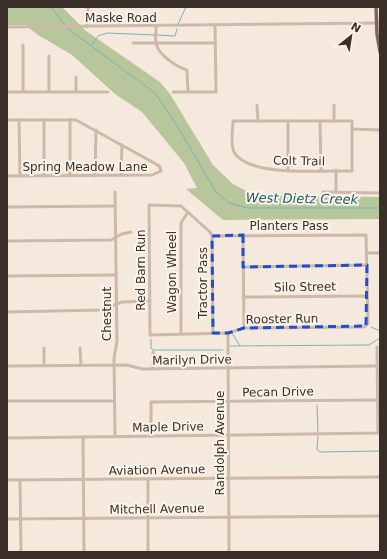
<svg xmlns="http://www.w3.org/2000/svg" width="387" height="559" font-family="'DejaVu Sans',sans-serif">
	<rect width="100%" height="100%" fill="#f5e9dd"/>
	<path fill="#b8c69b" d="M7 7H62L86 31 160 82 170 94 213 165 233 184 254 195 380 197V219L223 220 186 189 197 188 184 163 142 112 115 94 72 55 38 35 30 29 28 25H7Z"/>
	<g fill="none" stroke-linecap="round" stroke-linejoin="round">
		<g stroke="#79b3b5" stroke-width="1">
			<path d="M51 7 65 25"/>
			<path d="M178 24 186 7"/>
			<path d="M67 28 155 93 178 127 216 192 229 203 247 208H380"/>
			<path d="M157 35 175 36 177 29"/>
			<path d="M92 45 98 36 107 33 154 35"/>
			<path d="M371 327 380 331"/>
			<path d="M232 333 240 346"/>
			<path d="M151 339V348L153 350H223"/>
			<path d="M230 346 369 345 380 338"/>
			<path d="M317 405 318 432"/>
			<path d="M318 436 317 450 320 452 380 451"/>
		</g>
		<g stroke="#ceb9a8" stroke-width="3">
			<path d="M7 27 380 23"/>
			<path d="M87 27 88 7"/>
			<path d="M156 27C156 32 155 38 156 43 158 55 177 67 187 70L188 92"/>
			<path d="M133 43H215"/>
			<path d="M49 56V92"/>
			<path d="M76 77V92"/>
			<path d="M7 92H108"/>
			<path d="M23 92V45"/>
			<path d="M173 92H216L215 26"/>
			<path d="M257 105 258 121"/>
			<path d="M334 105V121"/>
			<path d="M70 119V176"/>
			<path d="M7 120H76L156 164 160 167 161 171 152 175 7 176"/>
			<path d="M19 120 20 176"/>
			<path d="M233 121H352V171C326 170 248 178 234 152 230 144 233 130 233 121Z"/>
			<path d="M320 121 321 171"/>
			<path d="M352 129 380 130"/>
			<path d="M336 170V192"/>
			<path d="M288 171V121"/>
			<path d="M121 175 122 145"/>
			<path d="M44 176V120"/>
			<path d="M95 176 96 130"/>
			<path d="M323 192 380 193"/>
			<path d="M7 207 115 206"/>
			<path d="M243 235 244 328"/>
			<path d="M212 236 366 235 368 323 366 326 363 327 244 328 228 333 150 335 149 205 181 206 210 232 212 236 213 333"/>
			<path d="M7 241 111 240 122 234 131 232"/>
			<path d="M367 253H380"/>
			<path d="M243 267 367 265"/>
			<path d="M7 276 116 275"/>
			<path d="M243 297 367 296"/>
			<path d="M7 312 101 310 122 302 150 301"/>
			<path d="M228 333 229 552"/>
			<path d="M181 334V223L188 212"/>
			<path d="M44 348V365"/>
			<path d="M80 348 81 365"/>
			<path d="M153 352V369"/>
			<path d="M7 366 127 365 142 369 377 366"/>
			<path d="M7 401H114"/>
			<path d="M151 436V402L380 400"/>
			<path d="M83 437 84 552"/>
			<path d="M115 437 114 358 117 341 115 192"/>
			<path d="M7 438 378 433 377 347"/>
			<path d="M148 479V552"/>
			<path d="M7 480 380 477"/>
			<path d="M20 480 21 552"/>
			<path d="M7 519 380 516"/>
		</g>
		<path stroke="#7e6558" stroke-width="3.5" d="M376 7 377 34 380 52"/>
	</g>
	<path fill="none" stroke="#1d4ed8" stroke-width="3" stroke-dasharray="8 5" stroke-linejoin="round" d="M243 235V267L367 265 366 326 244 328 228 333H213L212 236Z"/>
	<g text-anchor="middle" stroke-width="4" stroke-linejoin="round" paint-order="stroke">
		<g font-size="12" fill="#3a2e29" stroke="#fcf4eb">
			<text x="121" y="22">Maske Road</text>
			<text transform="translate(299 161) rotate(1)" y="4">Colt Trail</text>
			<text x="85" y="171">Spring Meadow Lane</text>
			<text x="289" y="230">Planters Pass</text>
			<text transform="translate(141 270) rotate(-90)" y="4">Red Barn Run</text>
			<text transform="translate(172 272) rotate(-90)" y="4">Wagon Wheel</text>
			<text transform="translate(203 283) rotate(-90)" y="4">Tractor Pass</text>
			<text transform="translate(305 287) rotate(-1)" y="4">Silo Street</text>
			<text transform="translate(107 314) rotate(-90)" y="4">Chestnut</text>
			<text transform="translate(282 319) rotate(-1)" y="4">Rooster Run</text>
			<text transform="translate(192 360) rotate(-1)" y="4">Marilyn Drive</text>
			<text transform="translate(278 392) rotate(-1)" y="4">Pecan Drive</text>
			<text transform="translate(168 427) rotate(-1)" y="4">Maple Drive</text>
			<text transform="translate(220 443) rotate(-90)" y="4">Randolph Avenue</text>
			<text transform="translate(157 470) rotate(-1)" y="4">Aviation Avenue</text>
			<text transform="translate(157 509) rotate(-1)" y="4">Mitchell Avenue</text>
		</g>
		<g font-size="13" font-style="italic" fill="#1a5c60" stroke="#fcf4eb">
			<text transform="translate(302 198) rotate(1)" y="5">West Dietz Creek</text>
		</g>
	</g>
	<rect width="387" height="559" fill="none" stroke="#3a2e29" stroke-width="16"/>
	<g transform="translate(351 36) rotate(30)" stroke="#fcf4eb" stroke-width="3" paint-order="stroke">
	<path d="M0-3L7 15L0 10L-7 15Z" fill="#3a2e29"/>
	<text y="-6" font-size="11" font-weight="bold" text-anchor="middle" fill="#3a2e29">N</text>
	</g>
</svg>
